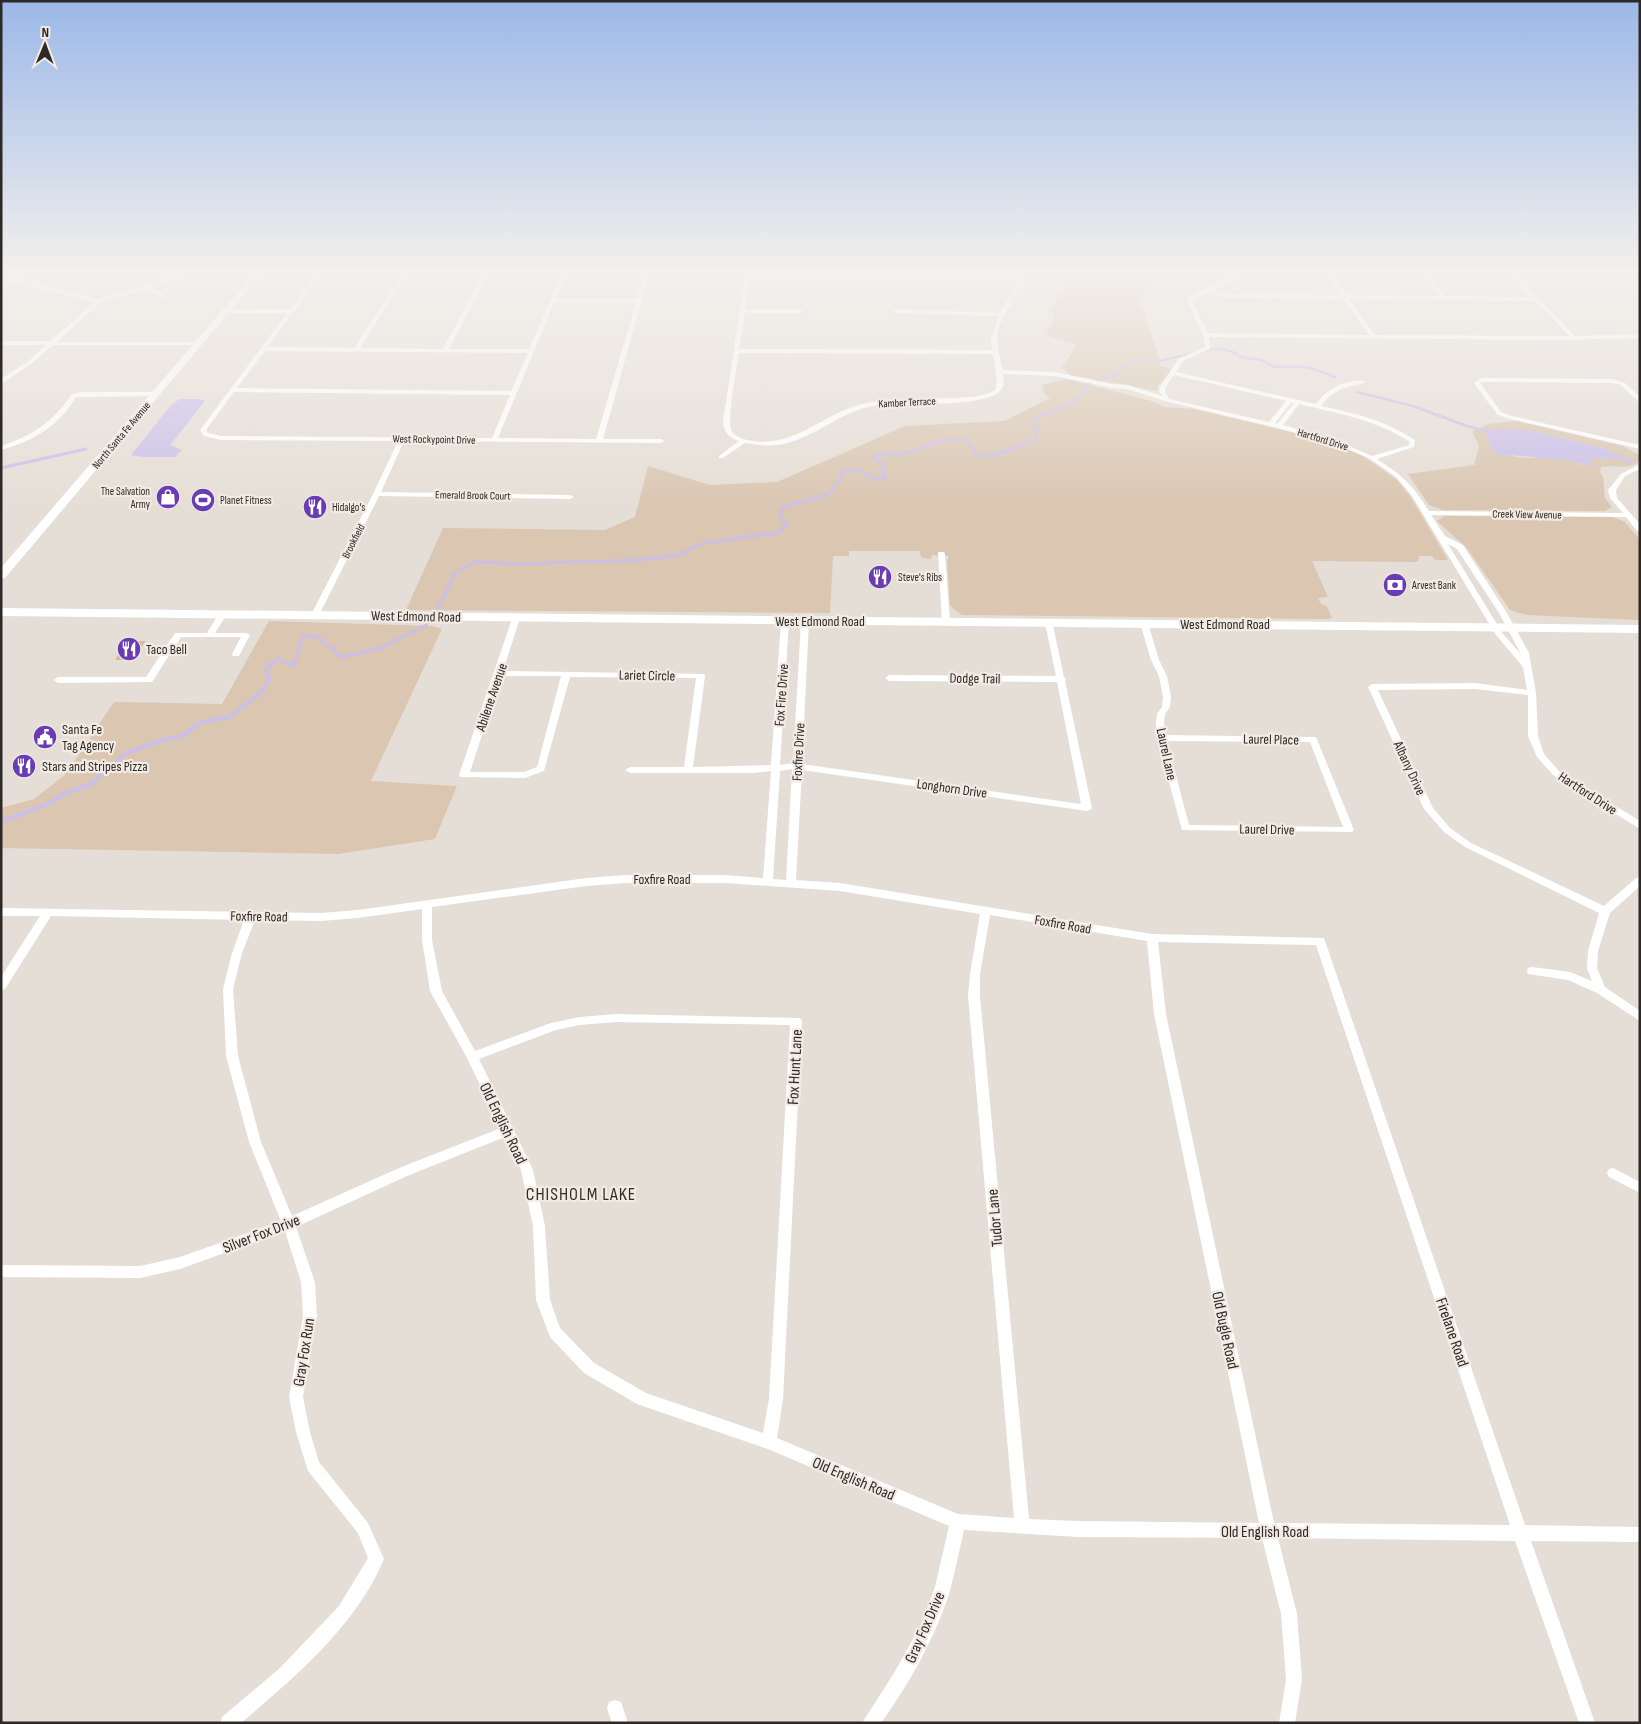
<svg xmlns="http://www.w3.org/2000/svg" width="1641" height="1724" viewBox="0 0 1641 1724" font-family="'Sofia Sans Condensed',sans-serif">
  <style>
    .green { fill: #dac6b1; fill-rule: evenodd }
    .water { fill: #cabfe9 }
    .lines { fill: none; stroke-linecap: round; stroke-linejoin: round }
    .stream-far2 { stroke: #cabfe9; stroke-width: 2.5 }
    .stream-far1 { stroke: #cabfe9; stroke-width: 3 }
    .stream { stroke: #cabfe9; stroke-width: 4 }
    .building { fill: #daba97 }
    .street { fill: #fff; fill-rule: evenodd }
    .secondary { fill: #fff; fill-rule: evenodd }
    .labels { text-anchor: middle; stroke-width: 4.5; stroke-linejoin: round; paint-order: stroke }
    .far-street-label { font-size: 11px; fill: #2c2926; stroke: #f3ebe3 }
    .far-poi-label { font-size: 11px; fill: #2c2926; stroke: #f3ebe3; text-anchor: start }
    .street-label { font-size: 14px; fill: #2c2926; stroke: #f3ebe3 }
    .poi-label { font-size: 14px; fill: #2c2926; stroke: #f3ebe3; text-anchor: start }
    .near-street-label { font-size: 16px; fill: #2c2926; stroke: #f3ebe3 }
    .near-neighbourhood-label { font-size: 18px; letter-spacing: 1px; fill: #322c26; stroke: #f3ebe3 }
  </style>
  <rect width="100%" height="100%" fill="#e5ded6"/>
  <path class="green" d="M1075,271H1163L1154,283L1139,297L1161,364L1157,365L1172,369L1158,386L1157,391L1070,375L1062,367L1076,347L1075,344L1046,335L1055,316L1049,310Z
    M1067,379L1151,401L1165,407L1195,409L1320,439L1362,455L1397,480L1410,496L1448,560H1435L1432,556H1419L1418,561L1415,562L1312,561L1328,597L1318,598L1321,604L1327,606L1332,618L1327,619L962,615L950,606L947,561L949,556L932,555L931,559L922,558L919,551H849V556H833L830,613L406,610L443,528L605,530L635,517L648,466L710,485L777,482L905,426L1005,421L1050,398L1045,394L1042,385Z
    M1518,421L1623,446L1639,455L1640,461C1628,471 1615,464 1601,467L1600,473L1603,477L1605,498L1612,507L1605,511L1443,510L1429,505L1408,474L1474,465L1479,446L1472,431L1488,424ZM1499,429L1527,430L1600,447L1609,450L1618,458L1586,459L1584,465C1565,455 1539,459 1518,457C1509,456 1500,452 1492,449L1486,433Z
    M1445,516L1613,517L1625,522L1640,540V620L1526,615L1510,610L1467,548L1437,521Z
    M269,621L432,626L442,629L371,781L457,786L435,839L338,854L1,848V808L34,799L65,775L114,702L222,704Z"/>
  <path class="water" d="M180,399H199L205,401L170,445L182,450L175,457H141L131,455L172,404Z
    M1499,429L1527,430L1600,447L1609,450L1619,458L1587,459L1593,464L1592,466L1567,460L1497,454L1492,449L1486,433Z"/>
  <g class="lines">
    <path class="stream-far2" d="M1357,392L1413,406L1467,426L1490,432
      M926,446C941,440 952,437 968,441L971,446
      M1018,446L1036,439L1037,430L1031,421C1053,407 1077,410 1089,383L1118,374L1124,366L1132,362L1159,361L1213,349H1223L1233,352L1241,357L1262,360L1274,367H1308L1335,377"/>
    <path class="stream-far1" d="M970,445L977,455L994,456L1022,445
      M1617,456L1631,462
      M1,468L86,449
      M269,666L278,659L293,666
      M294,666L303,637L316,636L342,657L381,648L426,625L444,597L454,574L474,562L519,564L637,560L675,556L704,543L777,533L786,526L780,515L781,509C804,496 825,505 841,479L840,473L844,470L860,471L878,480L884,479L883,466L874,457L876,454H904L929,445"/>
    <path class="stream" d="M291,664L294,666V664
      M1,822L47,804L68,792L89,785L127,753L163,740L181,736L202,722L229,717L262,692L269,679L266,668L271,664"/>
  </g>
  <path class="building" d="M126,641H146L131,660H115Z"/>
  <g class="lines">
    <path class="street" d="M180,271H185L182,276L151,287L165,295V297H161L146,289L101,302L57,342H197L200,344L199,345H53L31,364L1,384V379L27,362L46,345H1V341H50L95,302L1,279V275L99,299L170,278L178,274Z
      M319,271H324L267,347L354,348L405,271H409L360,348L443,349L485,271H490L449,349H529L563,271H568L556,299H637L645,271H650L603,439H661L664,441L661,443L404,441L381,492L570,495L574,497L570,499L379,496L319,615L315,617H312L311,615L373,494L398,441L221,440L204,436L200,430L287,313H225L223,312V310L290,309ZM554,303H636L596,439L498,438ZM265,351L528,353L511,391L237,388ZM234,392L510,395L492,438L221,436L208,433L206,430Z
      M746,271H750V273L1001,274L1020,277L1024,271H1028L1006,313L1007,315C991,328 999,353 1003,370L1055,372L1112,384L1128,385L1162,396L1159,391L1160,387L1178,359L1205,347L1203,335L1187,302L1190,297C1203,288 1249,267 1263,273L1243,276L1212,291L1228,294L1341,295L1323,271H1328L1347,295L1439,296L1418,271H1424L1445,296L1531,297L1506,271H1512L1575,336L1640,334V338L1558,340L1209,337L1210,349L1183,361L1176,372L1316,404C1327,389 1344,379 1364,381V383C1346,387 1333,390 1321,406C1354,413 1387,421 1415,440L1414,447L1377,459C1402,475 1413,485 1429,511L1623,513L1610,498L1608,490L1621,474L1640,464V469L1625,476L1616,490L1617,498L1640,524V531H1637L1626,517L1431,515L1445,536L1463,545L1507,613L1529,653L1536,693L1538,736L1544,754L1559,771L1640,821V829L1553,775L1537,757L1528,736V695L1475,689L1378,690L1433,808L1450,828L1471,843L1604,906L1636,878L1640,877V886L1610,913L1598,951L1597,968L1605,987L1640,1011V1021L1597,993L1568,980L1528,974L1527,971L1528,968L1532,967L1570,972L1592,981L1587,968L1588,951L1599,913L1465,847L1444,832L1424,809L1368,687L1372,684L1475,683L1527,690L1523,667L1496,635L1412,496L1396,477L1370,459L1334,443L1277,428L1165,401L1127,389L1112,388L1055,376L1003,374C1004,380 1005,387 999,392C983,407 906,403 882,405C847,407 823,432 791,442C776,447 760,446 745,443L723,458H719V456L739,441C729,438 723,431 723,421ZM750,277L1001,278L1018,280L1000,313L896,309L893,311L896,313L999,316L991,339L992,350L739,349L745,313H800L803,311L800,309H745ZM1207,293L1228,298L1343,299L1369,335L1208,333L1193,302L1195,298ZM1349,299L1535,301L1569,336L1375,335ZM739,353L993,354L997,381L995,390L986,394L973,397C938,400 901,396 867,403C825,411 798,447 753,441C746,440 737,438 732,432C726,423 737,366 739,353ZM1174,375L1286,401L1269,422L1169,399L1165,391L1168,383ZM1291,403H1294L1277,424L1275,423ZM1299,404C1336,413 1377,420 1410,442L1409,445L1372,456L1338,441L1283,425ZM1448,544L1457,549L1499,613L1521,654L1503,634Z
      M1481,378L1613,379L1625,383L1640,397V403L1621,385L1613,383L1482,382L1480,383L1501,412L1508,415L1640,445V449L1506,418L1497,414L1474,383Z
      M82,392H156L159,394L156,396L76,397C59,426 33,441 1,450V446C32,436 54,421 72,394Z
      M938,552H944L945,554L950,622L946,624L942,622Z
      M220,612H226L227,614L215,633H246L250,635L239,656H233L232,654L241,637H181L152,682L58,683L54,680L58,677H146L175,633H207Z
      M513,616H519L520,618L503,671L704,674L705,676L693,767L771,765L781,621L785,619L789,621L780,765L793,763L801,621L802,619H808L809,621L802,764L1081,804L1057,682L889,681L885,678L889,675L1056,676L1045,623L1046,621H1052L1064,677L1066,679L1065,681L1092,808L1090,810L1087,811L802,770L796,880L840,883L1152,934L1324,938L1525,1525L1640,1527V1541L1637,1542L1531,1541L1595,1723H1579L1515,1541L1278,1538L1297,1614L1302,1679L1295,1723H1279L1286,1679L1281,1614L1262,1538L1078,1537L964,1530C959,1551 955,1573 949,1594C934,1640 909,1684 881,1723H862L894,1673L922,1623L935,1587L949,1526L768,1449L637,1404L584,1373L550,1337L536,1300L533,1226L521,1170L505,1137L407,1176L296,1227L315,1282L317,1316L303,1397L310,1432L319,1462L368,1523L384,1559C356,1626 295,1677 241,1723H220L222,1717L280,1668L339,1606L368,1558L358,1533L308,1471L296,1432L289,1397L303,1316L301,1282L285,1231L180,1269L140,1278L1,1277V1265L140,1266L180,1257L281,1221L249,1142L226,1056L223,989L232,953L244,920L51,916L5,989L1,990V977L40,916H1V908L321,913L358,910L586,878L627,875H724L763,878L771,771L754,773H630L625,770L630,767H684L696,678L570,677L544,771L525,778L461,777L459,775ZM501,676H561L537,767L524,772H470ZM792,769L786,880L773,879L780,771ZM627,883H724L840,891L980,914L970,974L968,996L1014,1518L958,1514L777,1438L783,1399L802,1021L800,1018L615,1014L580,1017L551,1023L475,1051L442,991L432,940V907L586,886ZM422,909V940L430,991L467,1058L501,1128L399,1168L292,1216L261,1142L238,1056L233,989L242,953L255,920L321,921L358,918ZM990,915L1147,941L1154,1014L1259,1523L1078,1521L1029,1519L980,996V974ZM1158,942L1316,945L1510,1525L1274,1523L1166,1014ZM615,1022L790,1025L769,1399L763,1433L646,1393L594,1363L560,1328L550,1300L545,1226L533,1170L479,1059L556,1030L580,1025Z
      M1141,621H1147L1148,623L1159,660L1167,676L1171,697L1170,707L1165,714L1164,723L1166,735L1316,737L1354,830L1352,832L1182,830L1157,738L1156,723L1157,714L1162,707L1163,697L1159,676L1151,660L1140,623ZM1167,741L1310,742L1343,827L1189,825Z
      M1613,1168L1640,1182V1193L1609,1177L1607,1173L1609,1169Z
      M615,1700L621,1702L628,1723H612L607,1708L609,1702Z"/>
    <path class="secondary" d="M256,271H264L5,578L1,579V568Z
      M1,608L1640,625V633L1,616Z"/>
  </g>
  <linearGradient id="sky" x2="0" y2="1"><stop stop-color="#9cb8e8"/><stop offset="0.53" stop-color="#f3f0ed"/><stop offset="1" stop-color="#f3f0ed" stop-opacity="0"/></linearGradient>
  <rect width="1641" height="512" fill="url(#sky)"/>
  <defs>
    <g id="shop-disc" transform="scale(1.25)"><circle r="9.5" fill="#693cb4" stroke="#f3ebe3"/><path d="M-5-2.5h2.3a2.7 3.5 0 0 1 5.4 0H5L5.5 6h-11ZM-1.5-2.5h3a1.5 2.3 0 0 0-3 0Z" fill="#fff"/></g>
    <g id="stadium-disc" transform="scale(1.25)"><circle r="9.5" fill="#693cb4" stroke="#f3ebe3"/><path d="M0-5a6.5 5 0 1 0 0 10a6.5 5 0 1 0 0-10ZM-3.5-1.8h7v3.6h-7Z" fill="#fff"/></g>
    <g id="restaurant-disc" transform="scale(1.25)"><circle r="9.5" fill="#693cb4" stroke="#f3ebe3"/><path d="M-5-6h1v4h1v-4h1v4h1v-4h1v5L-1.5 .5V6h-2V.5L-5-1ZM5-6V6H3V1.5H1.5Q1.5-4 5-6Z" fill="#fff"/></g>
    <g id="bank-disc" transform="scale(1.25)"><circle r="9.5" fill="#693cb4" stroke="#f3ebe3"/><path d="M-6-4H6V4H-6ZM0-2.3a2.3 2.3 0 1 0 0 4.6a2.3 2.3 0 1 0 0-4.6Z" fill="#fff"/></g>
    <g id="civic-disc" transform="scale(1.25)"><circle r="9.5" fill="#693cb4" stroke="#f3ebe3"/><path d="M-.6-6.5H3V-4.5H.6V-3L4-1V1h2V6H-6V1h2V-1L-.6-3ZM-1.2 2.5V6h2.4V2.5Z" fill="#fff"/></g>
  </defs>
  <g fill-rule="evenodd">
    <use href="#shop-disc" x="168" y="497"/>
    <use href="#stadium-disc" x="203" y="500"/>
    <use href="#restaurant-disc" x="315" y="507"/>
    <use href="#restaurant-disc" x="880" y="577"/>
    <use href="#bank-disc" x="1395" y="585"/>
    <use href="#restaurant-disc" x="129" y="649"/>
    <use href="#civic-disc" x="45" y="737"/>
    <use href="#restaurant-disc" x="24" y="766"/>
  </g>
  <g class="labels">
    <g class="far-street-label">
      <text transform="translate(907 402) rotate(-3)" y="4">Kamber Terrace</text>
      <text transform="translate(121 435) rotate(-50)" y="4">North Santa Fe Avenue</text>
      <text transform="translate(434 439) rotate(1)" y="4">West Rockypoint Drive</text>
      <text transform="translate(1323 439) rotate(17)" y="4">Hartford Drive</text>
      <text transform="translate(473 495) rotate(1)" y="4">Emerald Brook Court</text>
      <text transform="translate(1527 514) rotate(1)" y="4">Creek View Avenue</text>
      <text transform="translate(353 541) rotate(-63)" y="4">Brookfield</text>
    </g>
    <g class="far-poi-label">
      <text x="150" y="495" text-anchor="end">The Salvation<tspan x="150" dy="13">Army</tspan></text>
      <text x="220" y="504">Planet Fitness</text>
      <text x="332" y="511">Hidalgo's</text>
      <text x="898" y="581">Steve's Ribs</text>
      <text x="1412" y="589">Arvest Bank</text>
    </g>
    <g class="street-label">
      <text transform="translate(416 616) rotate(1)" y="5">West Edmond Road</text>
      <text x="820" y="626">West Edmond Road</text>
      <text x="1225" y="629">West Edmond Road</text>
      <text transform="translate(647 675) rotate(1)" y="5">Lariet Circle</text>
      <text transform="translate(975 678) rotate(1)" y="5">Dodge Trail</text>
      <text transform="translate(781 695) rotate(-86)" y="5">Fox Fire Drive</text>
      <text transform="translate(491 697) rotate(-71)" y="5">Abilene Avenue</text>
      <text transform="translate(1271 739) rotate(1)" y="5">Laurel Place</text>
      <text transform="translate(798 752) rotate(-87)" y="5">Foxfire Drive</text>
      <text transform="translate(1167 754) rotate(78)" y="5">Laurel Lane</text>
      <text transform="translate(1410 768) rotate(65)" y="5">Albany Drive</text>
      <text transform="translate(952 788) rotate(8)" y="5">Longhorn Drive</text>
      <text transform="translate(1588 793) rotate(33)" y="5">Hartford Drive</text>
      <text transform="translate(1267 829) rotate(1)" y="5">Laurel Drive</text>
      <text x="662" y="884">Foxfire Road</text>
      <text transform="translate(259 916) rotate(1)" y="5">Foxfire Road</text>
      <text transform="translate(1063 924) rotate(10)" y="5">Foxfire Road</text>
    </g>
    <g class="poi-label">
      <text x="146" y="654">Taco Bell</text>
      <text x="62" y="734">Santa Fe<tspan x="62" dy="16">Tag Agency</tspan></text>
      <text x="42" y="771">Stars and Stripes Pizza</text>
    </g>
    <g class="near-street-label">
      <text transform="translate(794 1067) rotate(-87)" y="6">Fox Hunt Lane</text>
      <text transform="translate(504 1123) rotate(64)" y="6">Old English Road</text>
      <text transform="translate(994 1218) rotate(-95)" y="6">Tudor Lane</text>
      <text transform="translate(261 1233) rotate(-21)" y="6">Silver Fox Drive</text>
      <text transform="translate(1226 1330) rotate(78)" y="6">Old Bugle Road</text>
      <text transform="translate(1453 1332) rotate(71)" y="6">Firelane Road</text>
      <text transform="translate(303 1352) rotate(-81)" y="6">Gray Fox Run</text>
      <text transform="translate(854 1478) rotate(23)" y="6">Old English Road</text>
      <text x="1265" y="1537">Old English Road</text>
      <text transform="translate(924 1627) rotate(-66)" y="6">Gray Fox Drive</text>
    </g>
    <g class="near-neighbourhood-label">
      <text x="581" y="1200">CHISHOLM LAKE</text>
    </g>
  </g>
  <rect width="1641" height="1724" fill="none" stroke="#2c2926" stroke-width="5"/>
  <g transform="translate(45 45) rotate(1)" stroke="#f3ebe3" stroke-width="4" paint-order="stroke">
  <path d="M0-4L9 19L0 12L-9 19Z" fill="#2c2926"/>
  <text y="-8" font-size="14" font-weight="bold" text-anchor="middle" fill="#2c2926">N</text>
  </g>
</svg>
